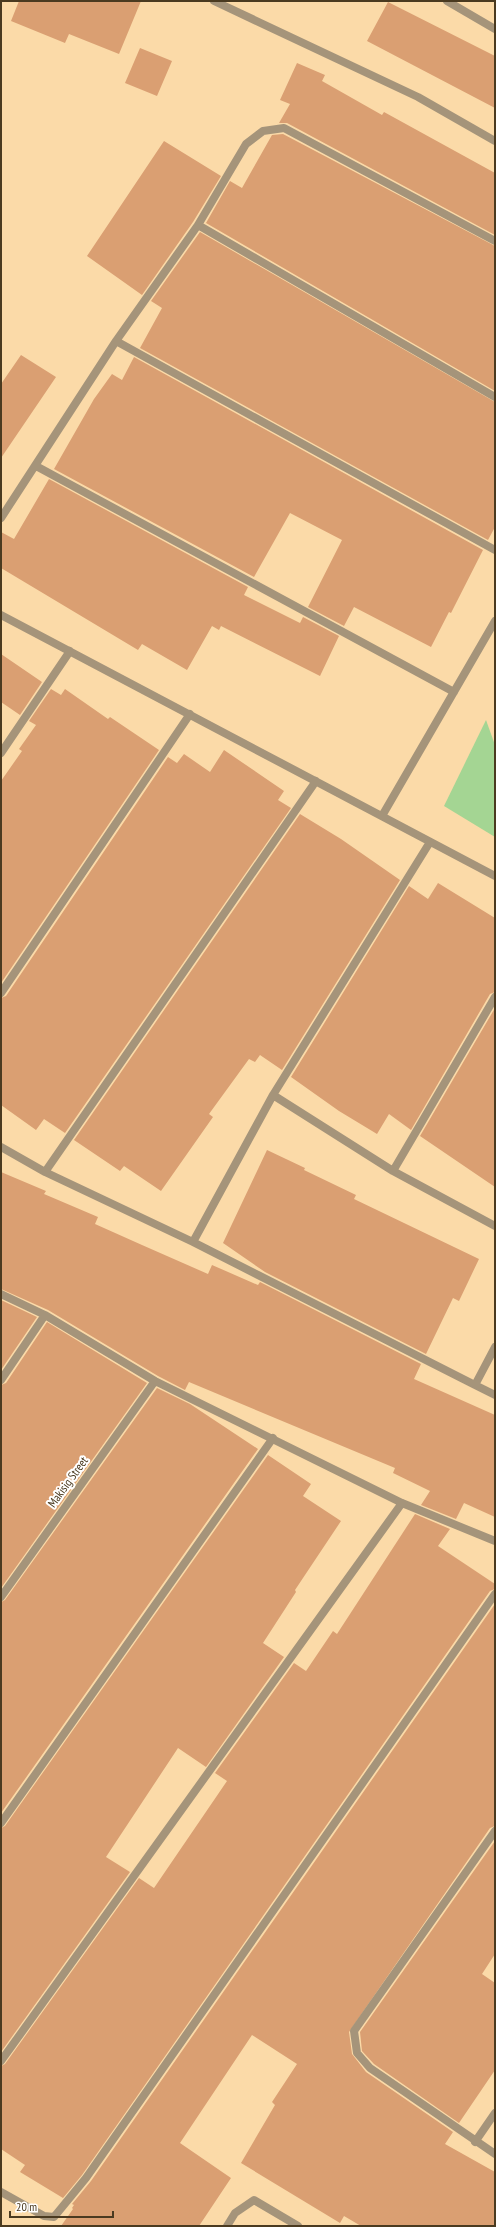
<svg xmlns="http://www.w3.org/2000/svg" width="496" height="2227" viewBox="0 0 496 2227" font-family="'PT Sans Narrow',sans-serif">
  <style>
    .green { fill: #a4d593 }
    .building { fill: #da9f72 }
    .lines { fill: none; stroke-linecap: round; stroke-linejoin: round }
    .minor { stroke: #a5947a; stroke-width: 8 }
    .labels { text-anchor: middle; stroke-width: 4; stroke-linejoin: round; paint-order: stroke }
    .street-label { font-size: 12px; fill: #4a3a20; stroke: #fff }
  </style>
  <rect width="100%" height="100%" fill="#fbdaa8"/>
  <path class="green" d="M486,720L495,745V837L444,806Z"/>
  <path class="building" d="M19,1H141L119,54L69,34L65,43L11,21Z
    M388,2L495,56V108L367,41Z
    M140,48L172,61L157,96L125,83Z
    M297,63L325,75L322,81L382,115L384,112L495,173V235L287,123H279L290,104L280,100Z
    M283,134L495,246V391L206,223L230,181L242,188L272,135Z
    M164,141L221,176L193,222L142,295L87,256Z
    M200,232L495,402V527L488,540L140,348L162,308L151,301Z
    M21,355L56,377L1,458V384Z
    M134,357L483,550L451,613L449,612L431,647L354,607L344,626L308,607L342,540L290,513L254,577L54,469L94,399L112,374L122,380Z
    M49,479L248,587L244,595L300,623L303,617L339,636L320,676L221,626L219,630L212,626L187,670L142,644L138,650L1,568V532L14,539Z
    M1,654L42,682L20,715L1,702Z
    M51,689L61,695L65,689L108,719L110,717L159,750L1,983V781L22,751L19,749L36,725L29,721Z
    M224,750L284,791L278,800L291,808L65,1133L44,1119L36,1130L1,1105V998L6,996L168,757L177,763L184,754L210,772Z
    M300,814L341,839L400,880L282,1070L260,1055L255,1062L249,1059L209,1114L213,1117L161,1191L124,1166L120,1171L74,1140Z
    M438,883L495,918V992L490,994L411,1130L389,1114L377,1134L339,1111L291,1077L409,886L428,899Z
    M495,1008V1187L420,1136Z
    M267,1150L305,1168L304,1170L356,1195L354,1199L479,1259L459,1301L453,1298L426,1354L265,1272L223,1243Z
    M1,1172L46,1191L44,1194L98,1217L95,1224L142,1245L208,1274L212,1265L258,1285L260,1282L421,1364L414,1379L495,1415V1517L464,1503L456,1519L421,1505L430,1491L393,1473L395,1468L189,1382L185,1390L158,1376L48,1310L1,1289Z
    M1,1300L37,1317L1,1370Z
    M47,1322L147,1383L1,1588V1385L6,1383Z
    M157,1388L190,1404L258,1449L1,1813V1602L5,1600Z
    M268,1455L311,1484L303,1496L341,1521L295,1590L296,1592L263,1643L284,1657L206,1767L178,1748L106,1857L130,1872L1,2052V1828L5,1826Z
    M415,1514L450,1529L438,1546L495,1584V1589L490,1591L82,2175L63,2198L20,2172L25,2165L1,2149V2066L5,2064L139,1878L154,1888L227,1781L215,1773L294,1663L306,1671L333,1631L337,1634Z
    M495,1604V1826L490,1828L349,2032L352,2054L366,2072L453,2132L445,2144L495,2172V2226H361L344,2216L340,2223L241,2163L275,2105L272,2102L297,2064L252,2035L180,2143L231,2178L199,2226H61L73,2209L72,2208L74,2205L72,2204L91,2181Z
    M495,1841V1954L482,1974L495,1983V2070L459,2123L374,2064L362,2051L360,2032Z"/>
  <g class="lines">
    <path class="minor" d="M214,1L418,97L495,141
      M447,1L495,29
      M198,225L495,397
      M116,341L495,550
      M36,466L454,692
      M1,518L116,341L198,225L246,144L263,131L284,128L495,241
      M1,615L495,876
      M1,753L70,651
      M382,816L495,621
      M1,993L190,714
      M273,1095L393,1171L495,1226
      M1,1147L45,1172L193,1242L475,1385L495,1347
      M393,1171L495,997
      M45,1172L316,781
      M193,1242L273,1095L430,842
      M1,1294L45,1315L155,1381L402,1503L495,1541
      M1,1380L45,1315
      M475,1385L495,1395
      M1,1597L155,1381
      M1,1823L273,1438
      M495,1831L354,2031L357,2053L370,2068L495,2154
      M1,2061L402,1503
      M475,2142L495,2113
      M1,2192L44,2216L54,2217L86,2178L495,1594
      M227,2226L235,2213L254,2200L298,2226"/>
  </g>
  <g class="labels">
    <g class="street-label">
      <text transform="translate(68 1482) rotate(-54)" y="4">Makisig Street</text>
    </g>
  </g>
  <rect width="496" height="2227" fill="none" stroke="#4a3a20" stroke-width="4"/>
  <path d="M10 2211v6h103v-6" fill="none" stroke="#4a3a20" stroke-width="2"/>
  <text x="16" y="2211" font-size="12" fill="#4a3a20" stroke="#ffffff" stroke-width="3" paint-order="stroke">20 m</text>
</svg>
